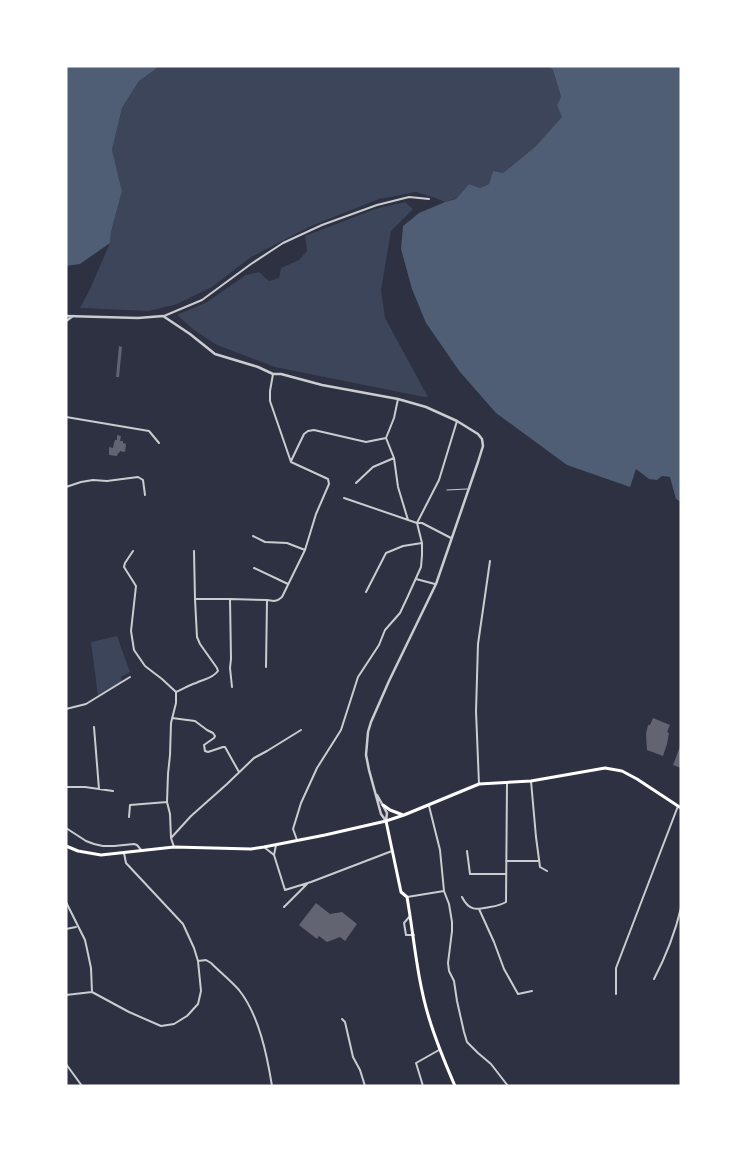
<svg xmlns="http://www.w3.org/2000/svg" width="747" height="1152" viewBox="0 0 747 1152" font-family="Georgia,serif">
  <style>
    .green { fill: #3c4559 }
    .water { fill: #4f5d75 }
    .building { fill: #626471 }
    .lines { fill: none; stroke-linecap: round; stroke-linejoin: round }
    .service { stroke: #caccd0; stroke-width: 1 }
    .minor { stroke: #caccd0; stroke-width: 2 }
    .tertiary { stroke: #caccd0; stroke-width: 2.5 }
    .secondary { stroke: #fff; stroke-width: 3 }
    .primary { stroke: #fff; stroke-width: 3 }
  </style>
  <rect width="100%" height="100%" fill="#2d3142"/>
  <path class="green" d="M157,66H547L553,70L561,97L557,105L563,117L536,146L503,173L493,171L489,184L480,188L469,184L457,198L445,202L435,198L416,192L379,199L311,226L251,257L212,287L177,304L149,311L80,308L90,289L110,243L111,232L122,191L112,150L122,108L139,81L156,69Z
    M405,202L413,209L391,231L381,290L385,318L428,397H424L275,367L217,345L194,330L177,315L207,302L246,275L259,272L269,281L279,278L281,268L299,260L307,251L305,236L375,209Z
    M117,636L130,672L121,677L122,682L98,696L91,642Z"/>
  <path class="water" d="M66,66H157L156,69L139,81L122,108L112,150L122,191L111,232L110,243L80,264L66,266Z
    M547,66H681V502L676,499L670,477L662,476L657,480L649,479L636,469L630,487L567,465L496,413L460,372L426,323L412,289L401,249L403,226L419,213L445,202L456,199L469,184L480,188L489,184L493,171L503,173L536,146L562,117L557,105L561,97L553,70Z"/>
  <path class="building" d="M119,346L122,347L119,377H116Z
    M117,435L121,436L120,441H123V443L126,444L125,452L120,451L119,453H118L117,456L109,455V447L113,448L114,443L115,440H117Z
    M653,718L670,725L667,732L669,733L667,744L663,756L647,750L646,734L648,725H650Z
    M681,744V768L673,765Z
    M316,903L330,914L342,912L357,924L345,941L340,937L327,942L319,936L317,939L299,925Z"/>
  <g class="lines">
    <path class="service" d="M447,490L467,489"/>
    <path class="minor" d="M164,316L202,300L251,264L283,243L322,225L377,205L409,197L429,199
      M398,399L394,418L386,438L394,458L398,487L408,520
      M66,417L149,431L159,443
      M291,461L304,434L308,431L314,430L366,442L386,438
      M356,483L373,467L394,458
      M66,487L81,482L93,480L107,481L138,477L143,480L145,495
      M344,498L417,523H422L451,538
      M417,523L439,480L457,421
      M253,536L265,542L287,543L305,550
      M133,551L125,563L124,567L136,586L131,631L134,650L145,666L162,679L176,692V703L171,723L170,755L168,774L167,802L170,814L171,838L174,847
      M254,568L288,584
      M416,579L435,584
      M366,592L386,553L403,546L422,543
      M195,599H230L267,600L274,601L278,600L282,597L305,550L316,514L329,484L328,479L291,462L270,401V391L273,374
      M230,599L231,659L230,668L232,687
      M266,667L267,600
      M176,692C183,689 189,685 196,683C204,679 212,679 218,671L217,668L200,644L197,637L195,599L194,551
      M66,709L86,704L130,677
      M172,718L195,721L207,730L213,733L215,736L214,738L204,745L205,751L208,752L223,747H225L239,772
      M94,727L99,789
      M531,781L536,837L540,867L547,871
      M479,784L476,711L478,644L490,561
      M66,787H85L113,791
      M429,806L440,850L444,891L449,904L452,922V931L448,963L449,971L454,981L457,1001L464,1032L467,1042L478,1053L491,1064L508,1086
      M129,817L130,805L167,802
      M66,828L86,841L94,844L103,846H114L134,844L137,845L142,851
      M171,838L191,816L227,784L254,758L267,751L301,730
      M297,840L293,829L301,803L317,768L341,730L358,677L379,645L385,630L400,613L408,596L421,567L422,555V543L417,523
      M276,845L274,855L285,890L311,882L392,851
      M264,847L274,855
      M467,851L470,874H505
      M124,853L126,863L183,924L194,948L198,961
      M506,861H538
      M407,897L444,891
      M462,897C469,911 476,910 490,907C496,906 501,905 506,902L507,782
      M66,902L85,940L87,949L91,968L92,992L66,995
      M284,907L307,884
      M479,909L494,942L504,969L518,994L532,991
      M410,916L404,923L406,935H414
      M66,929L76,927
      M654,979C666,956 675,933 681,908
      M92,992L129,1012L161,1026L174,1024L187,1016L198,1004L201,991L198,961L206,960L211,963C220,972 231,981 239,990C259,1015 267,1055 272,1086
      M616,994V968L678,806
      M342,1019L345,1022L353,1057L360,1070L365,1086
      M66,1064L82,1086
      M423,1086L416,1063L439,1050"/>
    <path class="tertiary" d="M66,316L138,318L163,316L190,334L215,354L258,367L273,374H281L322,385L398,399L426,407L457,421L478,434L482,439L483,446L478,462L436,584L389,681L371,722L368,732L366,755L369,770L381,814L386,821
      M66,321L73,316
      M377,795L387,813L386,821"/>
    <path class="secondary" d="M386,821L401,892L407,897C414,937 417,979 429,1018C436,1041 445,1063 455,1086"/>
    <path class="primary" d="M383,805L390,810L403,815
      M66,846L78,851L101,855L174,847L251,849L264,847L325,835L386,821L404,815L479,784L531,781L605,768L622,771L637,779L681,808"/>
  </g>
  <rect width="747" height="1152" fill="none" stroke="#ffffff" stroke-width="135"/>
</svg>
